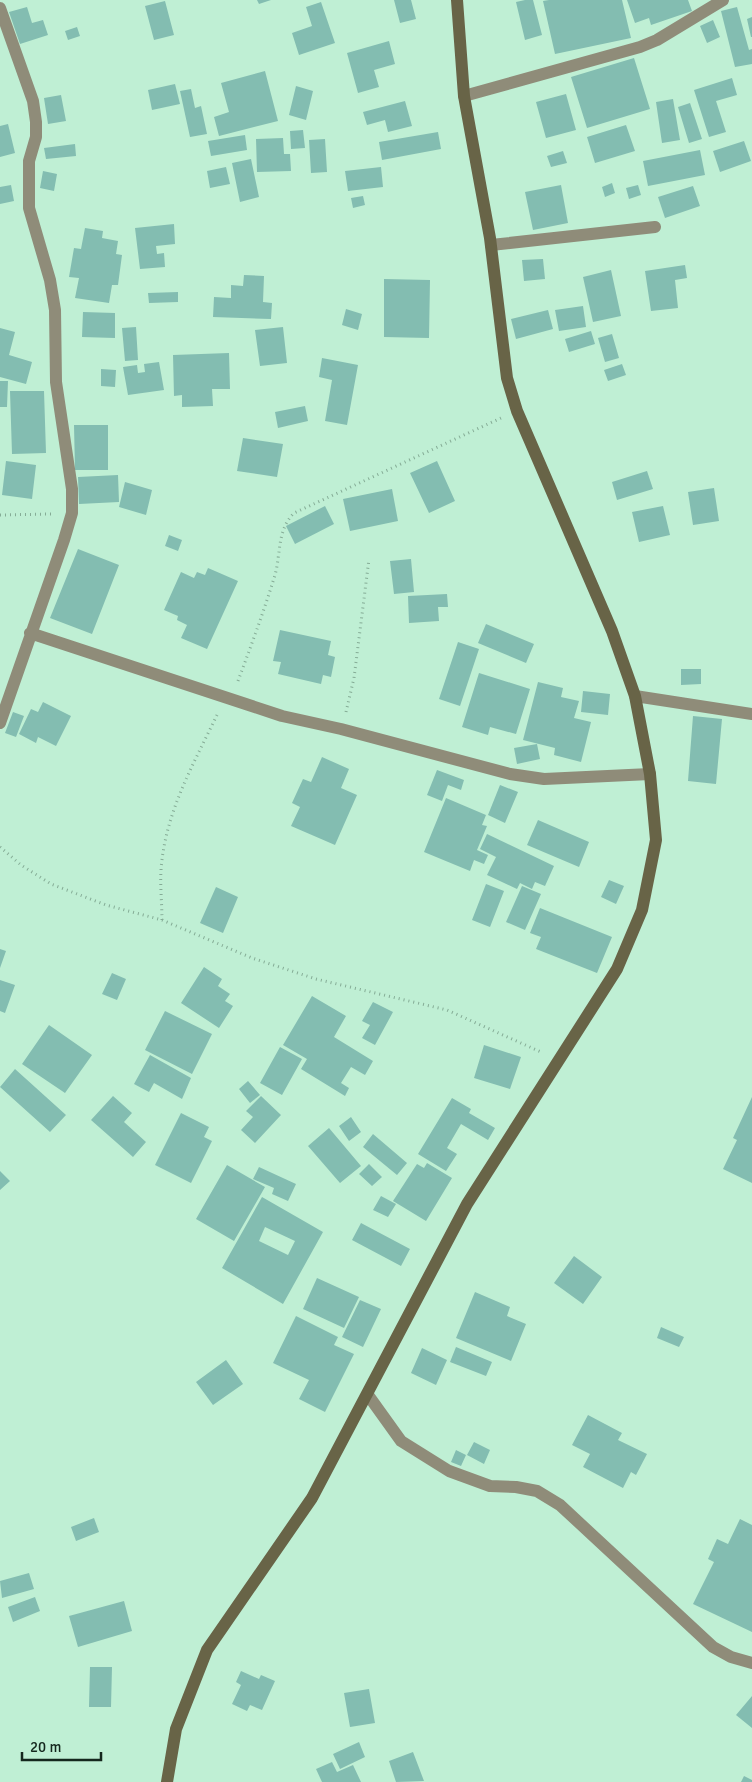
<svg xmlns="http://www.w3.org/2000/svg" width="752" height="1782" viewBox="0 0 752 1782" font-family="Signika,sans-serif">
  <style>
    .building { fill: #83bdb1; fill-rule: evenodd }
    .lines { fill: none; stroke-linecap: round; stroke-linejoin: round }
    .path { stroke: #85ac96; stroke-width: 3; stroke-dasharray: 1 4; stroke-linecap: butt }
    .street { stroke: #8f8c79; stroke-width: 12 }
    .secondary { stroke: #686447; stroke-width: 12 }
  </style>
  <rect width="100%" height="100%" fill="#bfefd4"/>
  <path class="building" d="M257,0H271L259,4Z
    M394,0H411L416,19L400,23Z
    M525,0H533L542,35L525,40L516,2Z
    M549,0H622L631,38L555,54L543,1Z
    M627,0H688L692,11L651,25L649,18L635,23Z
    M165,1L174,35L154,40L145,6Z
    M321,2L335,43L299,55L292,33L312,26L306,7Z
    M27,7L32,23L43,20L48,35L20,44L9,12Z
    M737,7L749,50L752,49V64L735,67L721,11Z
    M752,17V37H751L747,19Z
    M713,20L720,37L707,43L700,26Z
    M77,27L80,36L68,40L65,31Z
    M389,41L395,64L374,70L379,87L358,93L347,53Z
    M634,58L650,109L587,128L571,77Z
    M265,71L278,121L219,136L214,117L229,112L221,83Z
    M732,78L737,95L716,101L726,132L709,137L694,90Z
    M175,84L180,104L152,110L148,90Z
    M296,86L313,91L306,120L289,115Z
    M191,89L195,108L201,106L207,134L190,137L180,91Z
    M566,94L576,130L546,138L536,102Z
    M61,95L66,121L48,124L44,98Z
    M673,99L680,140L662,143L656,102Z
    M405,101L412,126L388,132L385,120L367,125L363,112Z
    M690,103L702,139L689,143L678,107Z
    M8,124L15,153L0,157V126Z
    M626,125L635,151L595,163L587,137Z
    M303,130L305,148L291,149L290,131Z
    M438,132L441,149L382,160L379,142Z
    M245,135L247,150L211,156L208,141Z
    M283,138L284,154H290L291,171L257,172L256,139Z
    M325,139L327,172L311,173L309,140Z
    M744,141L751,161L720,172L713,151Z
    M75,144L76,156L46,159L44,148Z
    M700,150L705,175L648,186L643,161Z
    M563,151L567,163L551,167L547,156Z
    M251,159L259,197L240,202L232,163Z
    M226,167L230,184L210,188L207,171Z
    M381,167L383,187L348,191L345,171Z
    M43,171L57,174L54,191L40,188Z
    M612,183L615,193L605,197L602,187Z
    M11,185L14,201L0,204V187Z
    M561,185L568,223L533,230L525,192Z
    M638,185L641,195L629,199L626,188Z
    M693,186L700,206L665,218L658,197Z
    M363,196L365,205L353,208L351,198Z
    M174,224L175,244L156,246L157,254L164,253L165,267L140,269L135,228Z
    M85,228L103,231L102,238L118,241L116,254L122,255L118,285H112L109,303L75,298L79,278L69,277L74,248L81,249Z
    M543,259L545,279L524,281L522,260Z
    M685,265L687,278L675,280L678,308L651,311L645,271Z
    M611,270L621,316L593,322L583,277Z
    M244,275L264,276L263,302L272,303L271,319L213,317L214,297L231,298V285L243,286Z
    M384,279L430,280L429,338L384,337Z
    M178,292V302L149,303L148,293Z
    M583,306L586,327L559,331L555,310Z
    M346,309L362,314L358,330L342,325Z
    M548,310L553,329L516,339L511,319Z
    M83,312L115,313V338L82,337Z
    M136,327L138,360L125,361L122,328Z
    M283,327L287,363L260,366L255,330Z
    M0,328L15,332L9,355L32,362L26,384L0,377Z
    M591,331L595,344L569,352L565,339Z
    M612,334L619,358L605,362L598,338Z
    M229,353L230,389H212L213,406L182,407V395L174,396L173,355Z
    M322,358L358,365L347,425L325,421L332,380L319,377Z
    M159,362L164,390L128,395L123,367L137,365L138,373L145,372L144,364Z
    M622,364L626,375L608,381L604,370Z
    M101,369L116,370L115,387L101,386Z
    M0,381H8L7,407H0Z
    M10,391H44L46,453L12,454Z
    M305,406L308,421L278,428L275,412Z
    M74,425H108V470H75Z
    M243,438L283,444L277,477L237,471Z
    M6,461L36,465L32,499L2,495Z
    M437,461L455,501L429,513L410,473Z
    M647,471L653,489L617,500L612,482Z
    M118,475L119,502L79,504L78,477Z
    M125,482L152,490L146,515L119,507Z
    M714,488L719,521L693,525L688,492Z
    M392,489L398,521L350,531L343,499Z
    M325,506L334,524L295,544L286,526Z
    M663,506L670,535L639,542L632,512Z
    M169,535L182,540L178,551L165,546Z
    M78,549L119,565L92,634L50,618Z
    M411,559L414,592L394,594L390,561Z
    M208,568L238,581L207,649L181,638L187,625L177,620L178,616L164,610L181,572L194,578L197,572L205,575Z
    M447,594L448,607H438L439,621L409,623L408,596Z
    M486,624L534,644L526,663L478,643Z
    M280,630L331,641L328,655L335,657L331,677L323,675L321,684L278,674L281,662L273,661Z
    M458,642L479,649L460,706L439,699Z
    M681,669H701V684L681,685Z
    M479,673L530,689L516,734L490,727L488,735L462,727Z
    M538,682L563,688L561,697L579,701L574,718L591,722L581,762L554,755L555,748L523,740Z
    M583,691L610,694L608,715L581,712Z
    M43,702L71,716L56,746L38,737L36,743L19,734L31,709L38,712Z
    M13,712L24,716L16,737L5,733Z
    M693,716L722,719L716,784L688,781Z
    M537,744L540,759L517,764L514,748Z
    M322,757L349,769L341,788L357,795L335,845L291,826L300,807L292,803L303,779L311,782Z
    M437,770L464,780L461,790L448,785L442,801L427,795Z
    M500,785L518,792L505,823L488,815Z
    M446,798L486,815L482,825L487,826L477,850L488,855L484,864L474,860L470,871L424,852Z
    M538,820L589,842L579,867L527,845Z
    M487,834L554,866L545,886L535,882L532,889L520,883L517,889L487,875L496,857L480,849Z
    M609,880L624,886L616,904L601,897Z
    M486,884L504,891L490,927L472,920Z
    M522,886L541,894L525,930L506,922Z
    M216,887L238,897L223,933L200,923Z
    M540,908L612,937L597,973L536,949L541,937L530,933Z
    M0,949L6,951L0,968Z
    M204,967L222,979L218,986L230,994L225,1001L233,1006L219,1028L181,1003Z
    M112,973L126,979L117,1000L102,994Z
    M0,980L15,985L5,1013L0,1011Z
    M312,996L346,1016L334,1037L373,1061L365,1075L351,1067L341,1083L349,1088L345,1096L301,1069L307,1059L283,1045Z
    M373,1002L393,1012L375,1045L362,1038L370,1025L362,1021Z
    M165,1011L212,1034L192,1074L145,1050Z
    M49,1025L92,1055L65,1093L22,1064Z
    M484,1045L521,1057L510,1089L474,1078Z
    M280,1047L302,1059L282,1095L260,1083Z
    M150,1055L191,1078L182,1099L154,1083L149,1092L134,1084Z
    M15,1069L66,1115L50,1132L0,1087Z
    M248,1081L260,1095L250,1103L239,1089Z
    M113,1096L132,1113L124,1122L146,1142L133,1157L91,1120Z
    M261,1096L281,1115L255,1143L241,1130L253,1117L246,1111Z
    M752,1097V1183L723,1169L737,1140L733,1138Z
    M452,1098L471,1109L469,1113L495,1128L488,1140L461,1124L447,1148L457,1154L446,1171L418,1154Z
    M181,1113L209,1127L204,1137L212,1141L191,1183L155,1165Z
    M351,1117L361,1132L349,1141L339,1126Z
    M329,1128L361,1166L340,1183L308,1146Z
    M373,1134L407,1163L397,1175L363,1147Z
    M427,1163L452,1178L426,1221L393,1201L417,1164L424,1168Z
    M369,1164L382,1177L372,1186L359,1174Z
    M227,1165L265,1187L234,1241L196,1219Z
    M259,1167L296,1184L288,1201L272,1194L274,1188L253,1179Z
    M0,1171L10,1181L0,1190Z
    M381,1196L396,1204L388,1217L373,1210Z
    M262,1197L323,1232L283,1304L222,1268ZM265,1227L295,1241L288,1255L259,1241Z
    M361,1223L410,1249L401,1266L352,1240Z
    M574,1256L602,1277L583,1304L554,1283Z
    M317,1278L359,1297L344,1328L303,1309Z
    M475,1292L510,1307L507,1316L526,1324L511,1361L456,1338Z
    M360,1300L381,1309L363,1347L342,1337Z
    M296,1316L338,1337L334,1345L354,1354L325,1412L299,1399L309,1380L273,1363Z
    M661,1327L684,1337L679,1347L657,1338Z
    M456,1347L492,1362L486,1376L450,1362Z
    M422,1348L447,1360L436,1385L411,1373Z
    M226,1360L243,1384L213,1405L196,1382Z
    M588,1415L622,1433L618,1440L647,1454L636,1475L631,1472L623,1488L583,1467L590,1454L572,1445Z
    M474,1442L490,1450L484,1464L467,1455Z
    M456,1450L466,1455L461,1466L451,1462Z
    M94,1518L99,1532L76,1541L71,1527Z
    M740,1519L752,1525V1632L693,1604L714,1562L708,1559L717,1539L728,1544Z
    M29,1573L34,1589L2,1598L0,1581Z
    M35,1597L40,1611L13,1622L8,1607Z
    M124,1601L132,1631L78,1647L69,1616Z
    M90,1667H112L111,1707H89Z
    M241,1671L259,1679L261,1675L275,1681L262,1710L250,1705L247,1711L232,1704L241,1685L236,1682Z
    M369,1689L375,1723L350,1727L344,1693Z
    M752,1696V1728L736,1715Z
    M359,1742L365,1757L340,1769L333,1754Z
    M413,1752L424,1781L396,1782L389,1761Z
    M332,1762L337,1772L353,1765L361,1782H322L316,1769Z
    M744,1776L752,1780V1782H741Z"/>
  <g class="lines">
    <path class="path" d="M0,515L51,514
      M238,681C251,646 264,611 275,575C281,553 277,530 294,513L501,418
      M346,712L354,678L369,559
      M0,847L21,865L51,884L106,905L162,920L252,958L316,979L447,1010L541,1052
      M162,920C162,904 160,886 161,870C165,813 193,765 217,715"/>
    <path class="street" d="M0,8L33,101L36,122V137L29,161V208L50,280L55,310L56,382L72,489V513L64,540L0,723
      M464,96L640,47L657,40L723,0
      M491,245L655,227
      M30,633L282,716L341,729L510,774L544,779L650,774
      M635,696L752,714
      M368,1395L401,1441L449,1471L490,1486L516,1487L537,1491L560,1505L713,1647L731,1657L752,1663"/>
    <path class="secondary" d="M167,1782L176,1729L207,1650L312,1498L467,1204L617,969L642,910L656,840L650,774L635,696L612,631L517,411L507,378L490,238L464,96L457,0"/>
  </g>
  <path d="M22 1752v8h79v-8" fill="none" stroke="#14271d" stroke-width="2.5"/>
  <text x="30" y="1752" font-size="15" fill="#14271d" stroke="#bfefd4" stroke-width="4" paint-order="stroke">20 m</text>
</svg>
